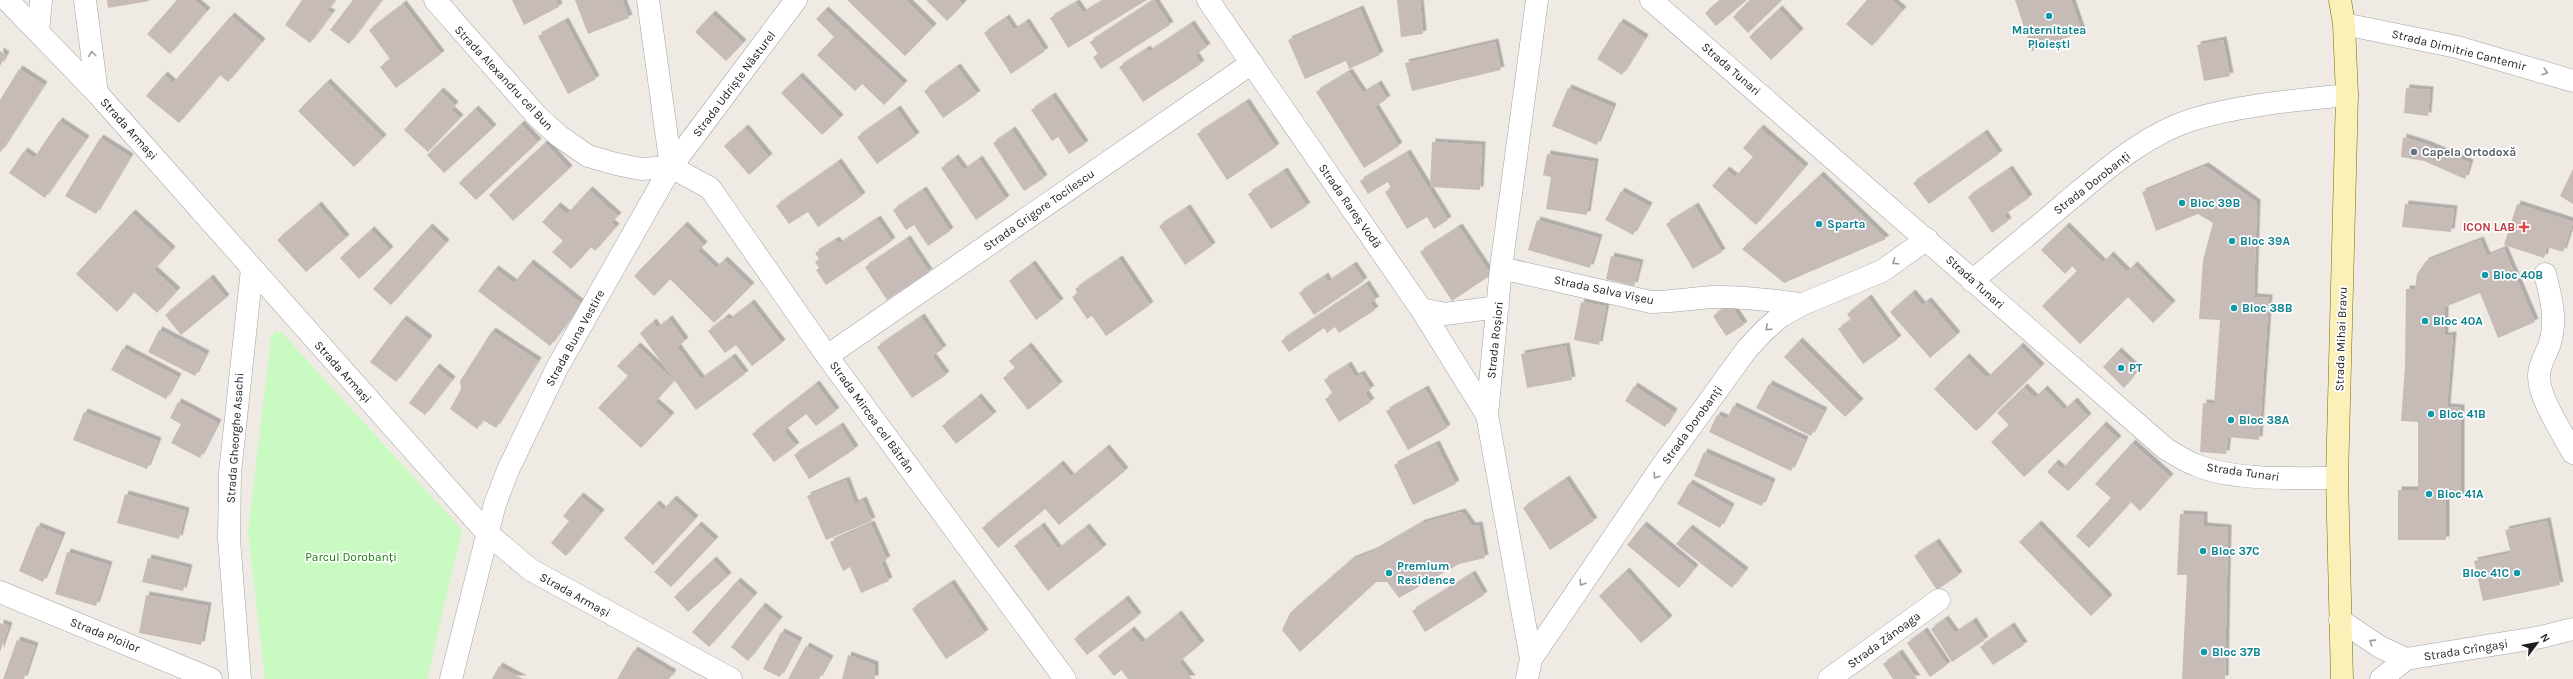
<svg xmlns="http://www.w3.org/2000/svg" width="2573" height="679" viewBox="0 0 2573 679" font-family="Karla,sans-serif">
  <style>
    .park { fill: #c8fac1 }
    .building { fill: #c7bbb8; filter: url(#shadow) }
    .lines { fill: none; stroke-linecap: round; stroke-linejoin: round }
    .minor-casing { stroke: #a2a2a2; stroke-width: 23 }
    .tertiary-casing { stroke: #a2a2a2; stroke-width: 23 }
    .secondary-casing { stroke: #786d03; stroke-width: 23 }
    .minor { stroke: #fff; stroke-width: 22 }
    .tertiary { stroke: #fff; stroke-width: 22 }
    .secondary { stroke: #fbf0b7; stroke-width: 22 }
    .oneway { stroke: #9a9a9a }
    .culture-dot { fill: #0f9aa8; stroke: #fff; stroke-width: 1.5 }
    .worship-dot { fill: #6b7280; stroke: #fff; stroke-width: 1.5 }
    .health-dot { fill: #e0444e; stroke: #fff; stroke-width: 1.5 }
    .labels { text-anchor: middle; stroke-width: 3.5; stroke-linejoin: round; paint-order: stroke }
    .culture-label { font-size: 12px; font-weight: bold; fill: #0d838f; stroke: #fff; text-anchor: start }
    .street-label { font-size: 12px; fill: #1e1e1e; stroke: #fff }
    .worship-label { font-size: 12px; font-weight: bold; fill: #5b616d; stroke: #fff; text-anchor: start }
    .health-label { font-size: 12px; font-weight: bold; fill: #be3a42; stroke: #fff; text-anchor: end }
    .park-label { font-size: 12px; fill: #178009; stroke: #fff }
  </style>
  <defs>
    <filter id="shadow"><feDropShadow dx="3.5" dy="-3.5" stdDeviation="0" flood-color="#0004"/></filter>
  </defs>
  <rect width="100%" height="100%" fill="#f0eae4"/>
  <path class="park" d="M276,331L283,334L462,530L427,679H265L248,532L271,337Z"/>
  <path class="building" d="M107,0H149V1L108,8Z
    M177,0H194L207,11L170,54L147,34Z
    M302,0H335L327,11L332,13L310,43L285,25Z
    M353,0H382L349,44L330,30Z
    M512,0H556L559,7L524,25Z
    M575,0H622L629,18L588,34Z
    M847,0H906L933,27L905,56Z
    M926,0H959L963,4L947,21Z
    M1104,0H1147L1068,48L1050,18L1076,3L1083,13Z
    M1154,0L1170,25L1101,69L1093,57L1098,54L1090,42Z
    M1397,0H1420L1423,34L1401,37Z
    M1720,0H1747L1716,26L1705,13Z
    M1750,0H1782L1748,33L1733,17Z
    M1867,0H1891L1903,10L1872,46L1846,24Z
    M2015,0H2071L2082,32L2032,51Z
    M403,4L441,54L396,88L380,67L390,59L369,30Z
    M1360,9L1380,55L1349,69L1346,61L1305,79L1288,40Z
    M1779,9L1800,32L1771,60L1749,37Z
    M825,10L904,84L884,105L862,84L855,91L817,55L834,37L816,19Z
    M712,14L743,43L726,61L695,32Z
    M231,16L262,42L228,82L220,75L179,123L146,96L164,75L173,83Z
    M1006,18L1014,30L1026,22L1045,51L1011,74L984,33Z
    M565,21L596,79L568,94L538,36Z
    M1620,22L1645,38L1622,75L1597,59Z
    M1191,24L1207,47L1195,55L1201,64L1143,102L1119,67L1147,49L1149,52Z
    M2223,40L2230,76L2204,81L2197,45Z
    M1495,42L1501,70L1412,91L1405,63Z
    M0,51L6,55L0,66Z
    M957,67L977,94L943,118L924,91Z
    M19,69L44,85L0,153V100Z
    M1349,72L1363,93L1378,84L1387,99L1375,107L1399,146L1364,168L1316,92Z
    M799,76L840,118L822,135L781,93Z
    M327,82L383,138L354,167L298,111Z
    M1568,88L1613,107L1597,145L1552,126Z
    M2406,88L2430,90L2428,116L2404,113Z
    M440,91L455,105L451,110L460,118L428,152L404,130Z
    M1052,96L1085,144L1069,154L1058,137L1052,141L1031,110Z
    M1246,102L1276,147L1227,180L1197,134Z
    M475,109L493,128L444,173L427,155Z
    M897,109L916,136L877,164L857,137Z
    M59,121L86,139L45,198L9,173L24,151L34,158Z
    M521,124L538,142L476,200L459,183Z
    M745,128L769,157L749,175L724,146Z
    M1760,128L1805,167L1756,225L1712,186L1726,170L1735,177L1753,157L1743,148Z
    M1012,130L1044,178L1024,191L993,143Z
    M1984,133L1999,154L1929,204L1913,183Z
    M2403,137L2428,145L2470,163L2465,179L2424,161L2401,157Z
    M100,138L130,157L96,214L65,196Z
    M1432,142L1482,145L1480,190L1430,187Z
    M545,143L569,169L513,221L489,195Z
    M1407,153L1448,220L1434,229L1427,217L1407,229L1385,192L1391,188L1388,182L1368,194L1360,181Z
    M1547,154L1595,162L1587,215L1546,209L1551,177L1543,175Z
    M955,158L964,170L979,159L1006,199L976,220L941,168Z
    M838,162L862,196L818,227L808,212L789,224L776,206Z
    M2205,166L2257,203L2254,297L2269,298L2259,440L2228,437L2226,454L2200,452L2203,403L2214,404L2220,320L2199,319L2203,260L2213,223L2198,214L2156,231L2142,192Z
    M2009,169L2029,198L2004,215L2008,221L1992,233L1968,197Z
    M2573,169V204L2560,196Z
    M1284,171L1307,206L1271,229L1248,194Z
    M1820,175L1886,239L1784,283L1742,249Z
    M589,190L618,216L611,223L616,227L595,251L591,247L571,269L552,252L563,241L542,222L557,206L567,214Z
    M923,190L950,231L928,246L914,225L906,230L893,210Z
    M1621,191L1649,206L1633,235L1605,220Z
    M2405,204L2454,209L2451,232L2402,227Z
    M2517,204L2573,222L2563,252L2547,247L2544,258L2504,245Z
    M318,205L346,238L306,272L277,240Z
    M1695,206L1722,252L1693,269L1666,224Z
    M1187,208L1212,246L1185,265L1159,226Z
    M132,213L172,250L154,270L177,291L157,313L134,292L117,312L76,274Z
    M877,219L892,241L826,285L816,270L819,268L815,262L819,259L815,253L836,240L839,244Z
    M1537,220L1599,238L1590,268L1528,250Z
    M684,225L704,245L698,251L716,268L724,260L751,286L714,323L670,279L654,296L634,276Z
    M2066,226L2103,263L2110,255L2127,272L2134,265L2172,304L2153,323L2128,297L2080,344L2042,306L2077,271L2072,266L2065,274L2041,250Z
    M429,227L446,243L391,305L373,289Z
    M1459,227L1491,275L1452,301L1420,252Z
    M371,230L390,250L359,279L340,258Z
    M907,239L929,272L887,300L865,267Z
    M2480,240L2487,256L2504,249L2535,322L2498,338L2480,293L2445,307V336L2453,335L2447,407L2461,408V499H2446V540H2398V490H2418V422L2401,421L2405,366L2406,289H2415L2417,274L2426,261Z
    M1611,256L1640,263L1634,286L1606,279Z
    M1119,259L1150,305L1106,336L1092,316L1087,319L1072,297L1078,293L1075,289Z
    M530,263L582,304L550,346L478,291L495,269L514,283Z
    M1032,264L1060,302L1036,320L1009,281Z
    M1353,265L1364,281L1314,315L1299,293L1325,276L1328,282Z
    M210,278L226,298L181,335L165,315Z
    M1366,284L1376,300L1370,303L1375,310L1339,333L1335,327L1327,333L1324,328L1289,352L1281,341Z
    M1912,293L1922,305L1928,301L1957,335L1930,358L1890,312Z
    M1868,298L1898,339L1863,364L1838,329L1851,320L1847,314Z
    M1581,302L1606,306L1599,345L1574,340Z
    M751,303L782,343L752,366L736,345L725,353L708,331L726,317L729,320Z
    M1730,304L1744,325L1726,336L1713,316Z
    M921,317L943,349L932,356L946,375L912,398L877,347Z
    M403,319L429,339L396,382L370,362Z
    M669,319L685,341L677,347L701,379L732,357L745,374L696,410L640,333L653,322L657,328Z
    M159,330L206,354L195,376L148,352Z
    M492,331L538,361L496,428L483,420L477,429L450,409L461,389L460,381Z
    M1799,341L1860,402L1845,417L1784,357Z
    M637,346L674,381L655,402L671,416L641,448L598,408L628,376L617,366Z
    M1028,346L1059,385L1028,410L1003,378L1015,368L1009,361Z
    M1566,346L1572,380L1527,388L1521,354Z
    M2020,346L2041,367L1976,431L1934,389L1966,357L1987,378Z
    M123,348L178,377L166,399L111,370Z
    M2118,351L2138,370L2124,388L2103,367Z
    M1348,365L1355,377L1361,374L1371,389L1365,393L1371,402L1339,422L1325,399L1333,394L1324,380Z
    M436,367L452,380L425,415L409,403Z
    M816,384L836,411L816,426L806,414L784,431L796,446L774,462L752,434Z
    M1769,384L1824,411L1811,436L1756,408Z
    M1634,386L1674,412L1665,427L1625,401Z
    M2024,387L2035,398L2044,389L2064,410L2074,401L2088,417L2024,477L1991,442L2009,425L1997,413Z
    M1425,389L1447,428L1408,450L1386,411Z
    M978,397L993,415L956,444L942,426Z
    M178,402L218,423L200,458L171,443L181,424L170,418Z
    M1733,406L1805,440L1791,471L1709,432L1717,415L1727,419Z
    M84,412L158,441L147,469L73,440Z
    M2103,425L2118,439L2068,491L2047,472L2055,463L2062,469Z
    M840,426L855,449L809,479L794,455Z
    M2132,443L2170,477L2140,511L2131,502L2089,548L2076,536L2111,498L2095,484Z
    M1436,444L1456,484L1413,505L1394,465Z
    M1106,448L1125,471L1059,525L1045,509L998,548L982,528L1060,464L1071,477Z
    M1704,452L1772,482L1762,506L1694,476Z
    M1566,479L1594,521L1550,550L1523,508Z
    M846,480L855,504L863,500L872,521L826,540L807,496Z
    M1689,483L1731,507L1720,528L1677,504Z
    M125,494L186,511L179,539L117,523Z
    M580,496L601,513L566,556L551,543L569,521L563,516Z
    M673,499L695,519L653,565L624,538L656,504L663,510Z
    M1462,512L1472,526L1479,525L1485,558L1459,564L1399,598L1387,582H1376L1300,652L1282,630L1290,613L1351,560L1374,551L1422,523Z
    M2180,514L2204,515V526L2228,528L2225,679H2182L2187,575H2177Z
    M2547,521L2560,585L2483,601L2474,561L2511,553L2505,530Z
    M871,524L887,560L881,562L889,581L861,593L850,567L843,571L830,542Z
    M2038,524L2109,598L2091,616L2019,542Z
    M698,525L715,540L671,587L654,572Z
    M1643,525L1695,568L1679,588L1627,545Z
    M37,526L62,536L43,582L19,571Z
    M1041,526L1058,549L1086,527L1103,548L1048,591L1014,546Z
    M1689,528L1745,571L1732,588L1676,544Z
    M1936,542L1959,575L1937,590L1914,556Z
    M67,552L109,565L96,606L55,594Z
    M148,558L189,568L183,591L142,582Z
    M713,560L728,576L688,612L674,597Z
    M1626,571L1669,619L1641,643L1599,596Z
    M1472,574L1484,595L1425,632L1412,611Z
    M737,581L754,596L709,647L692,632Z
    M951,583L985,633L946,659L912,609Z
    M146,595L208,606L201,645L139,633Z
    M1125,599L1138,616L1087,655L1074,639Z
    M762,606L779,620L748,661L731,647Z
    M1178,614L1201,644L1179,662L1192,679H1128L1121,670L1114,676L1098,656L1131,630L1142,643Z
    M1945,619L1955,633L1973,621L1985,640L1952,662L1931,629Z
    M0,623L9,626L0,652Z
    M2011,626L2024,645L1993,665L1980,647Z
    M1924,631L1947,665L1930,677L1907,643Z
    M781,632L799,641L780,677L763,669Z
    M17,640L35,646L24,679H3Z
    M806,646L830,659L819,679H788Z
    M634,650L673,673L669,679H617Z
    M1899,653L1917,679H1893L1883,664Z
    M848,655L875,665V679H842Z
    M499,666L523,679H492Z"/>
  <g class="lines">
    <g class="minor-casing">
      <path id="minor" d="M85,0L97,93
        M435,0L537,116L559,136L588,156L616,164L641,169L671,167L796,0
        M1208,0L1421,309L1487,415
        M1651,0L2166,449C2175,454 2185,461 2196,465C2234,481 2296,478 2337,478
        M2344,24L2457,47L2573,81
        M38,32L41,0
        M1501,268L1651,302C1673,302 1693,298 1715,297C1744,296 1774,301 1803,304
        M2545,274C2551,297 2557,319 2550,343C2547,353 2539,364 2539,375C2538,397 2562,432 2573,453
        M1972,281C2002,256 2033,231 2063,205C2102,173 2142,136 2191,120C2238,105 2298,100 2347,95
        M1421,309L1445,314L1498,307
        M827,356L1252,63
        M0,592L211,679
        M2340,620L2380,647L2406,659
        M1531,659L1660,469L1747,349L1765,330L1781,316L1803,304L1882,271L1927,239
        M240,679L229,539L230,473L252,269
        M1527,679L1531,659L1487,415L1501,268L1537,0
        M1829,679L1939,600
        M2381,679L2406,659L2541,637L2573,629"/>
    </g>
    <g class="tertiary-casing">
      <path id="tertiary" d="M7,0L97,93L487,533L531,570L731,679
        M671,167L710,188L827,356L1065,679
        M451,679L495,504L508,470L557,368L671,167L648,0"/>
    </g>
    <g class="secondary-casing">
      <path id="secondary" d="M2340,0L2344,24L2347,95L2337,478L2342,679"/>
    </g>
    <use href="#minor" class="minor"/>
    <use href="#tertiary" class="tertiary"/>
    <use href="#secondary" class="secondary"/>
  </g>
  <defs><path id="oneway-chevron" d="M-2-3.5L2.5 0L-2 3.5" fill="none" stroke-width="1.6" stroke-linecap="round" stroke-linejoin="round"/></defs>
  <g class="oneway">
    <use href="#oneway-chevron" transform="translate(92 54) rotate(-97)"/>
    <use href="#oneway-chevron" transform="translate(2545 72) rotate(16)"/>
    <use href="#oneway-chevron" transform="translate(1895 262) rotate(146)"/>
    <use href="#oneway-chevron" transform="translate(1768 328) rotate(138)"/>
    <use href="#oneway-chevron" transform="translate(1656 476) rotate(124)"/>
    <use href="#oneway-chevron" transform="translate(1582 583) rotate(124)"/>
    <use href="#oneway-chevron" transform="translate(2372 642) rotate(-147)"/>
  </g>
  <g class="culture-dot">
    <circle cx="2049" cy="16" r="4"/>
    <circle cx="2182" cy="203" r="4"/>
    <circle cx="1819" cy="224" r="4"/>
    <circle cx="2232" cy="241" r="4"/>
    <circle cx="2485" cy="275" r="4"/>
    <circle cx="2234" cy="308" r="4"/>
    <circle cx="2425" cy="321" r="4"/>
    <circle cx="2121" cy="368" r="4"/>
    <circle cx="2431" cy="414" r="4"/>
    <circle cx="2231" cy="420" r="4"/>
    <circle cx="2429" cy="494" r="4"/>
    <circle cx="2203" cy="551" r="4"/>
    <circle cx="1389" cy="573" r="4"/>
    <circle cx="2517" cy="573" r="4"/>
    <circle cx="2204" cy="652" r="4"/>
  </g>
  <circle class="worship-dot" cx="2414" cy="152" r="4"/>
  <path class="health-dot" d="M2522 221h4v4h4v4h-4v4h-4v-4h-4v-4h4z"/>
  <g class="labels">
    <g class="culture-label">
      <text x="2049" y="34" text-anchor="middle">Maternitatea<tspan x="2049" dy="14">Ploiești</tspan></text>
      <text x="2190" y="207">Bloc 39B</text>
      <text x="1827" y="228">Sparta</text>
      <text x="2240" y="245">Bloc 39A</text>
      <text x="2493" y="279">Bloc 40B</text>
      <text x="2242" y="312">Bloc 38B</text>
      <text x="2433" y="325">Bloc 40A</text>
      <text x="2129" y="372">PT</text>
      <text x="2439" y="418">Bloc 41B</text>
      <text x="2239" y="424">Bloc 38A</text>
      <text x="2437" y="498">Bloc 41A</text>
      <text x="2211" y="555">Bloc 37C</text>
      <text x="1397" y="570">Premium<tspan x="1397" dy="14">Residence</tspan></text>
      <text x="2509" y="577" text-anchor="end">Bloc 41C</text>
      <text x="2212" y="656">Bloc 37B</text>
    </g>
    <g class="street-label">
      <text transform="translate(2459 50) rotate(14)" y="4">Strada Dimitrie Cantemir</text>
      <text transform="translate(1731 69) rotate(41)" y="4">Strada Tunari</text>
      <text transform="translate(504 78) rotate(47)" y="4">Strada Alexandru cel Bun</text>
      <text transform="translate(734 84) rotate(-53)" y="4">Strada Udriște Năsturel</text>
      <text transform="translate(129 129) rotate(48)" y="4">Strada Armași</text>
      <text transform="translate(2092 183) rotate(-38)" y="4">Strada Dorobanți</text>
      <text transform="translate(1350 206) rotate(55)" y="4">Strada Rareș Vodă</text>
      <text transform="translate(1039 210) rotate(-35)" y="4">Strada Grigore Tocilescu</text>
      <text transform="translate(1975 282) rotate(42)" y="4">Strada Tunari</text>
      <text transform="translate(1604 290) rotate(12)" y="4">Strada Salva Vișeu</text>
      <text transform="translate(575 338) rotate(-61)" y="4">Strada Buna Vestire</text>
      <text transform="translate(2341 339) rotate(-88)" y="4">Strada Mihai Bravu</text>
      <text transform="translate(1495 340) rotate(-84)" y="4">Strada Roșiori</text>
      <text transform="translate(343 372) rotate(48)" y="4">Strada Armași</text>
      <text transform="translate(872 417) rotate(54)" y="4">Strada Mircea cel Bătrân</text>
      <text transform="translate(1692 425) rotate(-54)" y="4">Strada Dorobanți</text>
      <text transform="translate(235 438) rotate(-86)" y="4">Strada Gheorghe Asachi</text>
      <text transform="translate(2243 472) rotate(8)" y="4">Strada Tunari</text>
      <text transform="translate(575 595) rotate(29)" y="4">Strada Armași</text>
      <text transform="translate(105 635) rotate(22)" y="4">Strada Ploilor</text>
      <text transform="translate(1884 640) rotate(-36)" y="4">Strada Zănoaga</text>
      <text transform="translate(2466 650) rotate(-9)" y="4">Strada Crîngași</text>
    </g>
    <g class="worship-label">
      <text x="2422" y="156">Capela Ortodoxă</text>
    </g>
    <g class="health-label">
      <text x="2515" y="231">ICON LAB</text>
    </g>
    <g class="park-label">
      <text x="351" y="561">Parcul Dorobanți</text>
    </g>
  </g>
  <g transform="translate(2537 643) rotate(58)" stroke="#ffffff" stroke-width="3" paint-order="stroke">
  <path d="M0-3L7 15L0 10L-7 15Z" fill="#1e1e1e"/>
  <text y="-6" font-size="11" font-weight="bold" text-anchor="middle" fill="#1e1e1e">N</text>
  </g>
</svg>
